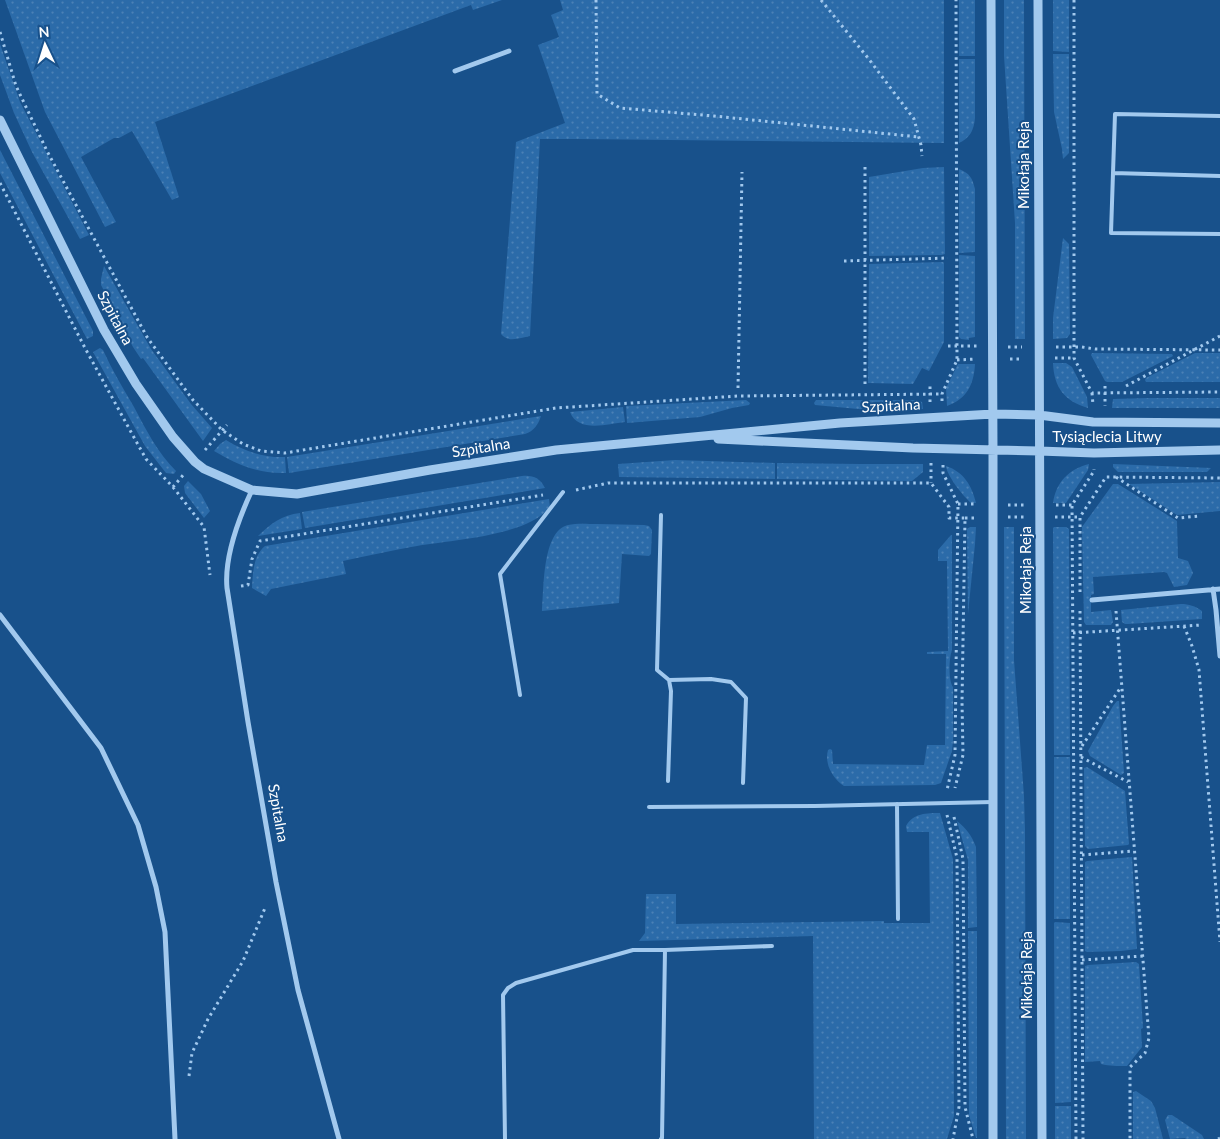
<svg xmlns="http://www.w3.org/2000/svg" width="1220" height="1139" viewBox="0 0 1220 1139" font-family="Lato,sans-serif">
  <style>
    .grass { fill: url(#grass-dots) }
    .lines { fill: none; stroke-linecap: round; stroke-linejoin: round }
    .path { stroke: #a2c9ee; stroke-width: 3; stroke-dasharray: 2.5 4; stroke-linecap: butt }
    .service { stroke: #a2c9ee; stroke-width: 4 }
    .minor { stroke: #a2c9ee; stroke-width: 5 }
    .tertiary { stroke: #a2c9ee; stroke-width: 9 }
    .labels { text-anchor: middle; stroke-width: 4; stroke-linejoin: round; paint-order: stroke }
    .street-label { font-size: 15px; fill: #fff; stroke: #18518b }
  </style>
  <defs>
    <pattern id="grass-dots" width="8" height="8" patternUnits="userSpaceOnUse" patternTransform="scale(1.25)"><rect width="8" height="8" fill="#2b6ba9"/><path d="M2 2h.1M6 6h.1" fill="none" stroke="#4b81b6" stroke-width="1.8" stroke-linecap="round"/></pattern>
  </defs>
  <rect width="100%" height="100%" fill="#18518b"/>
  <path class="grass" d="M5,0H502L473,10L471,5L155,122L179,197L172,200L132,131L119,138H114L81,157L116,222L105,227L45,112Z
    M560,0H944V143L577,139H540L530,336C520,338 508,343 501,334L516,142L565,123L538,45L559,37L551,15L563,10Z
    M959,0H975V56H959Z
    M1004,0H1024L1025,339H1015V223L1004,56Z
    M1053,0H1069V52L1053,51Z
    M0,44L20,102L89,235L80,239L32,152L14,113L0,75Z
    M1053,54H1069V153L1063,159L1062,149L1054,112Z
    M959,59H975V118C974,130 970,138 959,143Z
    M0,150L93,331V336L87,339L0,173Z
    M944,167L945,254L942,255L869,256V177L923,168Z
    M959,169C970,174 972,177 975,189V252L959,253Z
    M1063,238L1069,244L1070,334L1067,338L1053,339V318Z
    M959,255L975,256V337L969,338V340L961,339L959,337Z
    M943,262L944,263V342L929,371L922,368L913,384L868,383L869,264Z
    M104,266L151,349L191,404L212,428L203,441L143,358L141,359L133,347L101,285V279Z
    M100,348L103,350C112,370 123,388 134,407C146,430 158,453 176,471L174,474L166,473L145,446L93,352Z
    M1092,353L1172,354L1173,356L1122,382H1107L1105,381L1091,355Z
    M1195,353H1220V382H1146L1145,380L1146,378Z
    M1053,363H1066L1072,367L1087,397L1088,408C1064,401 1054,387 1053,363Z
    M958,364H975C974,384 967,399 947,406L946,388Z
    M1147,398H1220V408H1112L1113,399Z
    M746,400L750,403L749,405L732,408L700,417L627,423L626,406Z
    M816,400H916L922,402L923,409L869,410L815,405L814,403Z
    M623,407L625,422C607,424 578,433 570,412Z
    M541,416C538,425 534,431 525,434L289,473L287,457Z
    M226,440C244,451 264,458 285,457L286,473C258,474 238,465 214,451L220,444Z
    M675,460L775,463V479L619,477L618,464Z
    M777,463L860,464H923V472L912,481L777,479Z
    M1089,464L1088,470L1066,503H1053C1056,482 1069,469 1089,464Z
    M1113,464L1211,468L1207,472H1118L1113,467Z
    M946,466C964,472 972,486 976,503H971C963,496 947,476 946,466Z
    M522,476C533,475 540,478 545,488L305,528L302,512Z
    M188,481L201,494L210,511L204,518L185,493L184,486Z
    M1220,482V511L1177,515L1129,484Z
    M1113,484H1118L1177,521L1178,558L1188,561L1193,573L1187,585L1174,587L1167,573L1164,572L1093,577L1094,594L1091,595V612L1111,610L1113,622L1111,625H1086L1084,622L1082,527Z
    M549,499L550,507C527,537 448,540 411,547C389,551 366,556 343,561L346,574L271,589L266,596L252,588C253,573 253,556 265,546Z
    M300,513L302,529L258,536C270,524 282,515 300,513Z
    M596,524L644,525L649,526L652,530L651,554L649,556L622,554L619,603L542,611C544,589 542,531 568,525C577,523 588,524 596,524Z
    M970,527H976L975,544L968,614L967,529Z
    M1004,527H1014V660L1024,796L1025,830L1026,1139H1006Z
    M1054,527H1066L1069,529L1070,755H1054L1053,528Z
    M951,535H952V650C949,658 948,680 953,687V741L952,751L942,780L941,783L935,785L844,786C833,779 824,764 828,750L830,749L832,750L833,764L924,765L927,745H945L946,654H927V652L948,651L947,561H938V550Z
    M1181,604C1189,604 1195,606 1202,611V619L1128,624H1125L1122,622L1121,610Z
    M1117,701H1119L1124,773L1121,775L1090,756L1088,751L1113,706Z
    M1054,757H1070V919H1054Z
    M1087,767L1125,791L1129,844L1128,845L1088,849L1085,846L1084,768Z
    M940,813L953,859L954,1116L947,1139H814L813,936L639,941L645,933L646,894H676V924L884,921V923H930L929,832H907L906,826C913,813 927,813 940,813Z
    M957,821C966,828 972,836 976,847L977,927L968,928V860Z
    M1132,857L1137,949L1121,951L1087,952L1085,951V862L1087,861Z
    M1055,922L1070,923L1071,1102L1055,1103L1054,923Z
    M968,931H977V1138H976L969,1115Z
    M1136,962L1139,964L1143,1028L1141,1029L1142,1047L1127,1066C1117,1066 1110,1066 1101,1064L1100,1061L1085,1062V966L1088,965Z
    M1136,1091L1151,1101L1155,1108L1163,1139H1133V1092Z
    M1055,1106H1071V1139H1055Z
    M1168,1115H1172L1202,1135L1204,1139H1186L1185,1138L1170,1139L1165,1120Z"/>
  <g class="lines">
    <path class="path" d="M596,0L597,94L620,108L714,116L919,137
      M821,0L868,58L914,119L921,145L922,156
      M1074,0V358L1092,393L1220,392
      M0,32L16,86L47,151L147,337L193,400L222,430L243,444L261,451L285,453L556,408L738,396L942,394
      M865,167V387
      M0,183L85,348L131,432L146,459L173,487L184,474
      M844,261L948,258
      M948,346H977
      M1008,347H1022
      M1056,347H1082L1095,349L1220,350
      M1055,358H1074
      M1010,359H1023
      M957,360L976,359
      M1105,386V406
      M1126,386L1220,336
      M738,388L742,172
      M1092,393L1093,405
      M942,401V394L957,360L956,0
      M930,402V385
      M205,450L227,425
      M931,463V483
      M943,465V473L958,504L955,755L947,790
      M1116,477L1178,518L1200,516
      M173,487L204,527L210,575
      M576,490L608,483H931L949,507V518H965L962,702L963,755L955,788
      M958,504H977
      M1008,505H1024
      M1056,505H1072
      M1008,517H1024
      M1055,517H1080
      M965,518H977
      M241,586L248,585L252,559L260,541L543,495
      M1080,592V517L1106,477L1220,478
      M1080,611L1083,1139
      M1116,611L1149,1038L1145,1053L1130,1067V1139
      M1184,626L1192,646L1199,670L1220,942
      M1073,633L1202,625
      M1082,746L1121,687
      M1081,757L1128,782
      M947,815L957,858L959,1107L953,1139
      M954,817L963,859L965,1107L973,1139
      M1082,855L1134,851
      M1082,960L1143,956
      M189,1076L192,1053L208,1019L243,961L265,908
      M1076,1139L1072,505L1094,471V469
      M1218,1139L1220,1138"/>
    <path class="service" d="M1220,116L1115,114L1113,173L1220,176
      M1113,173L1111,233L1220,234
      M661,515L657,670L669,680L671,691L668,781
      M669,680L711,679L731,682L746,698L743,783
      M520,695L500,574L563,492
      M897,804L898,919
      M649,807L815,806L993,802
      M665,950L772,946
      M505,1139L503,995L508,988L516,983L633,950H665L662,1138L661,1139"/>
    <path class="minor" d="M455,71L509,51
      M252,490C239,518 224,556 227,588L248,722L276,882L298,990L339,1139
      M1213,589L1216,610L1220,656
      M1092,600L1220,589
      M0,615L101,748L138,825L156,887L165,932L175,1139"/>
    <path class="tertiary" d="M991,0L993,450V1139
      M1038,0L1042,1139
      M0,120L104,330L136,384L173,437L195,462L204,469L252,490L297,494L430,470L556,450L840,423L993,414L1039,415L1093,422L1220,423
      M718,439L913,448L1039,451L1094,453L1220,450"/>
  </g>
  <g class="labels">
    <g class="street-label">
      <text transform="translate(1024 165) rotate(-90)" y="5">Mikołaja Reja</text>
      <text transform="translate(115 318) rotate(62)" y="5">Szpitalna</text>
      <text transform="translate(891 406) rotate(-3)" y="5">Szpitalna</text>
      <text x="1107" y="442">Tysiąclecia Litwy</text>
      <text transform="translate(481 448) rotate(-9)" y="5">Szpitalna</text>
      <text transform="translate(1026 570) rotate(-90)" y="5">Mikołaja Reja</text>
      <text transform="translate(278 813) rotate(80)" y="5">Szpitalna</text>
      <text transform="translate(1027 975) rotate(-90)" y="5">Mikołaja Reja</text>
    </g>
  </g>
  <g transform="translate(45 45) rotate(356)" stroke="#18518b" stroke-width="4" paint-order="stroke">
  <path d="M0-4L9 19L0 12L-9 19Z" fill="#ffffff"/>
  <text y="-8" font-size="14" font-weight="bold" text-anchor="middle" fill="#ffffff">N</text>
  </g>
</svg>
